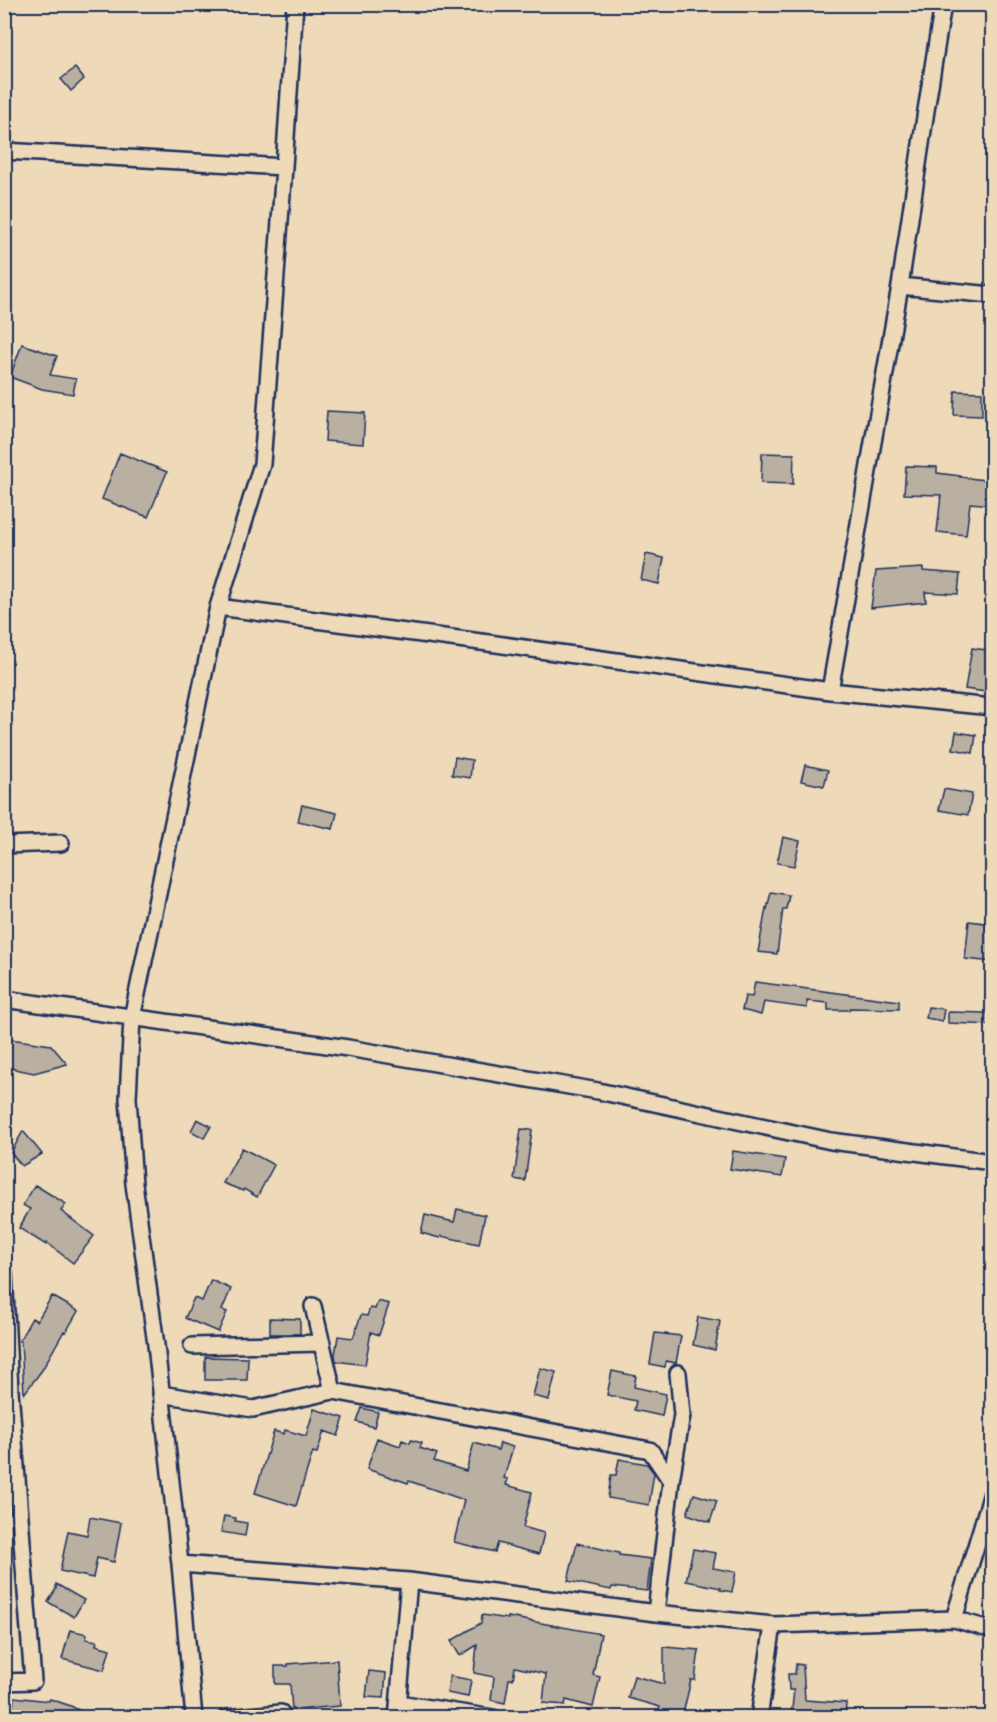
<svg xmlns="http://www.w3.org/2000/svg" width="997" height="1722" viewBox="0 0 997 1722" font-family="Delius,sans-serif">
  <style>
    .building { fill: #bab0a2; stroke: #1b2f5e; stroke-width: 1.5 }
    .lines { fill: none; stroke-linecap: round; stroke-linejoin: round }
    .minor-casing { stroke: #1b2f5e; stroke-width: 20 }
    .minor { stroke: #eedab8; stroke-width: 15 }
  </style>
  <rect width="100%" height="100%" fill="#eedab8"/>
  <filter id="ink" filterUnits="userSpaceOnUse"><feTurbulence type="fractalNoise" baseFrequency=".0167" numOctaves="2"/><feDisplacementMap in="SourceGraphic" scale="12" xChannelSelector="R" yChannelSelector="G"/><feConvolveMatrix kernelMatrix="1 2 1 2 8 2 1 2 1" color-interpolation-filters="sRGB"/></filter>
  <g filter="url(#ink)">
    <path class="building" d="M75,68L84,79L71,91L61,79Z
      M22,344L57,356L50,375L76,379L73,394L42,389L10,377Z
      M955,391L982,392V416L954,415Z
      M327,411L365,413L363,444L325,441Z
      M120,453L167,472L148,517L102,499Z
      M762,453L794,454L793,484L761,483Z
      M906,466L937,467V473L961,476L960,477L993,481V505L970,503L966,535L937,532L941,495L904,494Z
      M646,554L664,558L659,584L641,580Z
      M923,568V571L960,574L958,594L925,592L926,602L871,608L876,571Z
      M972,648L993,651V693L965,689Z
      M956,732L976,735L973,753L953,749Z
      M455,757L472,760L470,778L452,775Z
      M805,765L828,770L824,786L801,781Z
      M944,789L972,794L968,815L939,810Z
      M302,805L337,813L333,829L298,821Z
      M783,837L800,841L794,866L777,863Z
      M771,892L789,895L786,909H783L777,954L758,952L766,908L767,909Z
      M969,921L993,924V962L965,959Z
      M755,982L899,1001V1009L850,1008L849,1010H828V1003L807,1001V1008L764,1002L761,1015L742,1010L745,996L752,997Z
      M928,1007L944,1009L942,1021L926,1018Z
      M948,1012L986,1013L993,1015V1025L948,1023Z
      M10,1039L51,1045L67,1064L34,1073L5,1067Z
      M197,1119L211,1126L204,1138L191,1131Z
      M521,1129L532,1130L525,1181L514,1179Z
      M23,1131L42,1154L22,1166L11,1153Z
      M242,1148L274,1165L257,1197L244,1189L243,1191L223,1183Z
      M733,1151L785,1159L782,1177L730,1169Z
      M35,1185L66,1204L61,1211L94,1236L73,1263L47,1243L46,1245L19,1228L30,1209L23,1205Z
      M457,1209L485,1215L479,1244L441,1236L440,1238L421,1233L425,1215L454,1222Z
      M211,1280L231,1289L222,1310L227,1312L218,1332L185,1318L194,1298L202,1301Z
      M52,1296L78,1311L66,1332L64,1331L42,1370L24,1394L21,1342L19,1341L32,1318L37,1321Z
      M378,1301L389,1304L379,1335L371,1332L365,1365L336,1361L335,1355L338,1336L353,1338L361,1315L367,1316L370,1308L375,1309Z
      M698,1317L720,1321L715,1350L693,1345Z
      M270,1318L300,1319V1334H270Z
      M655,1333L681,1336L676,1363L666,1361L665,1367L650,1364Z
      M205,1357L248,1358L247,1380H205Z
      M540,1368L556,1372L549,1400L533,1396Z
      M612,1371L636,1376L634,1387L666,1394L662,1416L634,1410L636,1401L607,1395Z
      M362,1408L378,1412L374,1427L357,1422Z
      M314,1409L344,1418L338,1436L324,1431L317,1453L313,1452L308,1467L296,1506L255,1493L274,1431L284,1434L285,1430L306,1436Z
      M377,1438L400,1446L402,1440L410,1443L411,1440L422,1443L420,1448L437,1454L434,1461L466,1471L474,1443L498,1450L500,1443L513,1447L504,1478L508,1479L506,1485L532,1492L523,1527L544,1533L539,1554L498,1543L495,1552L454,1542L464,1500L409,1481L408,1483L367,1469Z
      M619,1459L647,1464L654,1473L649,1505L608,1498L611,1475H616Z
      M694,1494L717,1501L710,1522L687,1514Z
      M224,1516L236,1518L235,1521L247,1523L245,1536L221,1532Z
      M90,1517L121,1523L114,1562L97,1558L93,1578L60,1571L68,1531L87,1535Z
      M577,1543L619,1553V1555L651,1559L647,1591L612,1587L611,1590L568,1581Z
      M693,1549L716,1553L713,1568L736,1572L732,1592L720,1590L721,1588L686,1581Z
      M56,1584L84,1600L74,1617L48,1602L56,1589Z
      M482,1615L508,1619V1617L601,1634L593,1675L600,1677L593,1707L566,1700L565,1705L543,1703L546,1674L515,1667L513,1679H509L505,1703L491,1700L494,1677L474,1673L477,1645L460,1656L451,1641L481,1623Z
      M70,1630L87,1634L86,1639L97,1641L96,1645L110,1649L104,1670L62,1659Z
      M664,1647L699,1650L695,1680H691L682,1718H664L657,1716L660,1707L628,1698L634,1676L664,1684Z
      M337,1660L340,1706L292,1710L290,1684H275V1666H288V1664Z
      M796,1664L803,1665L805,1700L846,1703L845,1718H791L794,1690H789L788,1674H795Z
      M369,1671L386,1673L384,1698L366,1697Z
      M450,1676L471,1680L468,1697L447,1693Z
      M14,1697L49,1701L50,1699L71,1706L93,1718H12Z"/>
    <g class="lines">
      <g class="minor-casing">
        <path id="minor" d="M943,4L925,117L900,286L830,691L992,707
          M4,151L284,167
          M900,286L992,295
          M218,607L496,644L830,691
          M4,845L61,843
          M4,999L348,1048L598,1091L831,1141L992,1162
          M4,1272L10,1390L33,1681L4,1682
          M313,1306L333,1391
          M192,1346L322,1343
          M161,1394L253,1409L333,1391L650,1450L671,1481L656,1613
          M671,1481L682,1415L678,1373
          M180,1564L409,1581L656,1613L773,1625L954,1619L992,1630
          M954,1619L992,1493
          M399,1703L493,1718
          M194,1718L180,1564L156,1345L134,1184L128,1098L132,1018L218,607L262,464L284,167L295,4
          M226,1718L281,1713
          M397,1718L409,1581
          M759,1718L773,1625"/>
      </g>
      <use href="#minor" class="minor"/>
    </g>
  </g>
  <rect width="997" height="1722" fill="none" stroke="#eedab8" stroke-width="24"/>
  <rect x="12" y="12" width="973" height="1698" fill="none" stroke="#1b2f5e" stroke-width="2" filter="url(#ink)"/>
</svg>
